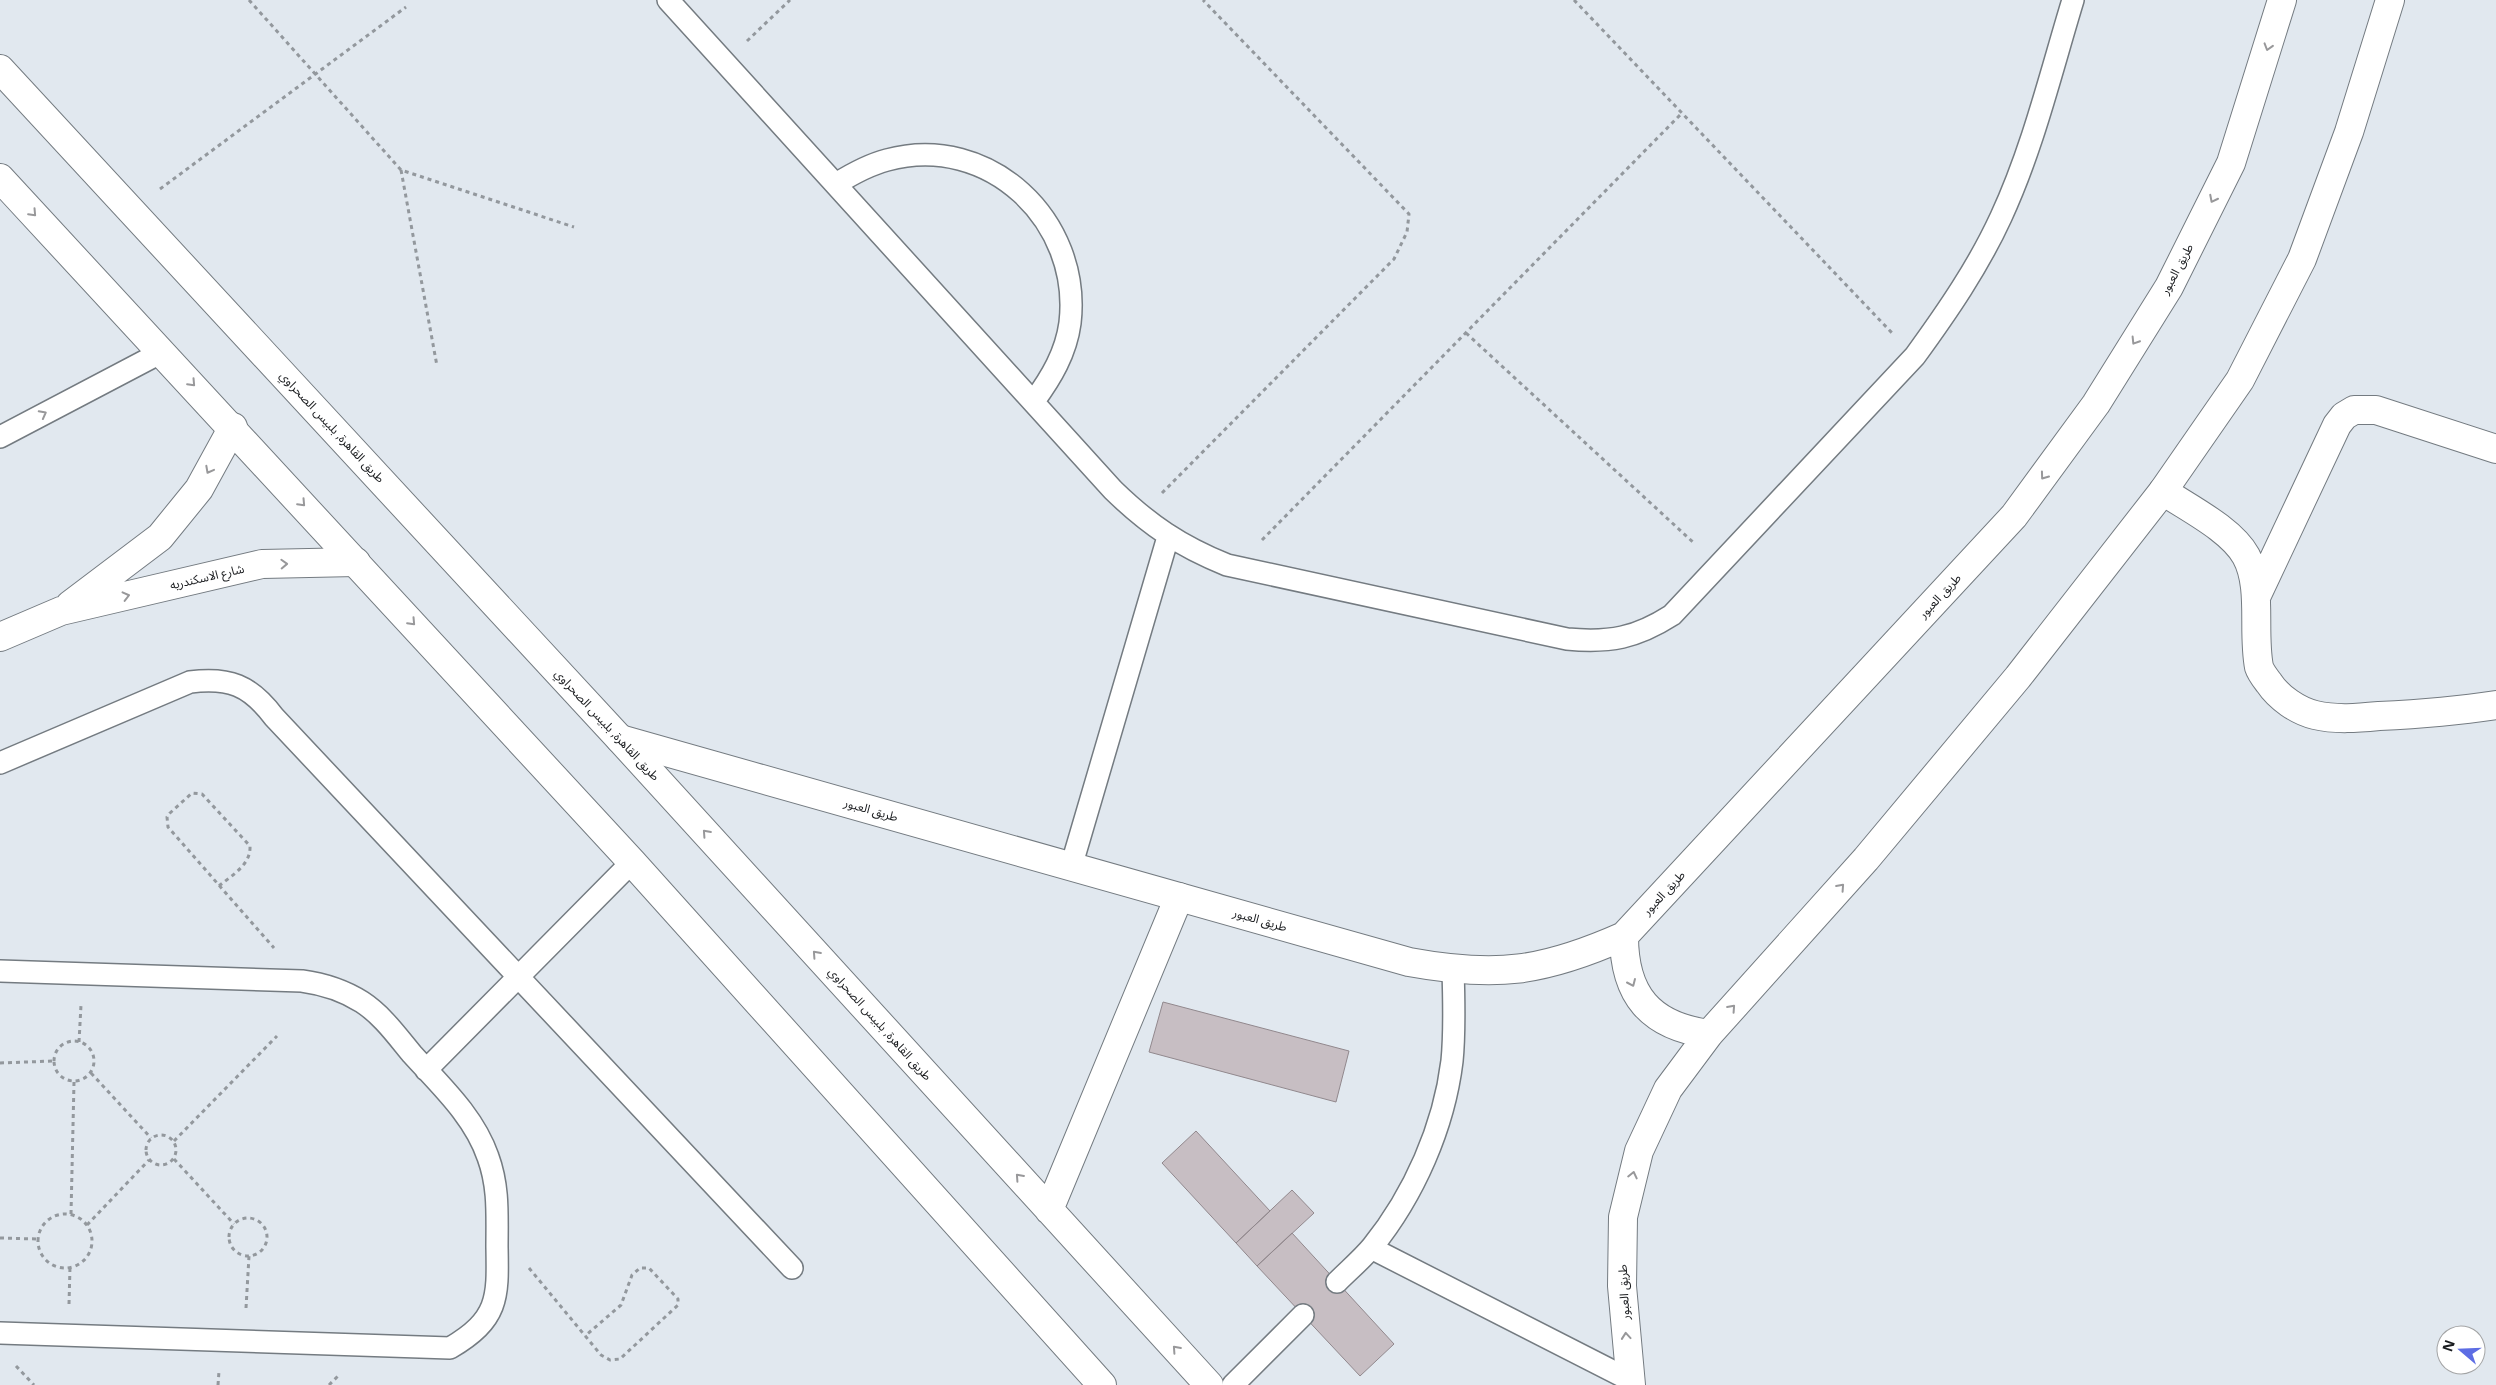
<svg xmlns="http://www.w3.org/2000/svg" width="2496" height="1385" viewBox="0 0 2496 1385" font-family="'Open Sans','Noto Sans Arabic',sans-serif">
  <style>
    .building { fill: #c7bec3; stroke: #91888d }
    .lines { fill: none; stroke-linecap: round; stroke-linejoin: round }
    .lane-casing { stroke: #747b81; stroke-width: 24 }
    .street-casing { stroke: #747b81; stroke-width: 30 }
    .secondary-casing { stroke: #747b81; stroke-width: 30 }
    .highway-casing { stroke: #747b81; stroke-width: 30 }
    .path { stroke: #93989d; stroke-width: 3; stroke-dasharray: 4 4; stroke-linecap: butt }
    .lane { stroke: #fff; stroke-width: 21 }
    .street { stroke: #fff; stroke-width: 28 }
    .secondary { stroke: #fff; stroke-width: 28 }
    .highway { stroke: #fff; stroke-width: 28 }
    .oneway { stroke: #98989a }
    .labels { text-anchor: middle; stroke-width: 4; stroke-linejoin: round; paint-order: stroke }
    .street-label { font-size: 12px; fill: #191b1e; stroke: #fff }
  </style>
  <rect width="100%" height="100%" fill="#e1e8ef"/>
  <path class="building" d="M1163,1002L1349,1051L1336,1102L1149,1052Z
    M1196,1131L1270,1211L1236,1243L1162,1163Z
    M1292,1190L1314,1213L1257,1266L1236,1243Z
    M1292,1233L1394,1344L1360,1376L1257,1266Z"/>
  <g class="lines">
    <g class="lane-casing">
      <path id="lane" d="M668,0L1113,490C1149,525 1180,546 1227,565L1567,639C1610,643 1636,638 1672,615L1915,356C1947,312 1978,267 2001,217C2033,148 2051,72 2073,0
        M836,184C852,174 868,165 887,160C989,132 1082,221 1070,323C1066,353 1051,378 1034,401
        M0,437L162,352
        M0,763L190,682C229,677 250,685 274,717L792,1268
        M1071,867L1168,537
        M0,971L302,981C324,984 343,990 362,1002C382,1015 397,1036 412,1054C440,1085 474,1116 488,1157C499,1187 497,1215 497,1247C498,1298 499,1319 450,1348L0,1333
        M426,1070L632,862
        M1371,1248L1630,1380
        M1337,1282C1349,1270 1362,1259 1372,1247C1414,1195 1444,1127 1452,1061C1455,1031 1454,1000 1453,970
        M1233,1385L1303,1315"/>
    </g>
    <g class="street-casing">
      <path id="street" d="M2163,491C2188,508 2231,529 2246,556C2263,587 2252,631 2259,667C2261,673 2266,679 2269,683C2279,698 2298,711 2315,715C2336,720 2358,718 2379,716C2419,714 2457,711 2496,705
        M2256,597L2337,425L2344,416L2354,410H2376L2496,449
        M70,605L160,537L199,489L233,427
        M0,637L61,611L262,564L356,562"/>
    </g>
    <g class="secondary-casing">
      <path id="secondary" d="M620,739L1409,962C1496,978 1543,972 1624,936L2014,516L2096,404L2169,287L2231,163L2282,0
        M1624,936C1624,995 1650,1026 1709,1034
        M1631,1385L1622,1286L1623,1217L1639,1151L1668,1089L1709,1034L1866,859L2018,677L2163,491L2240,380L2302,259L2349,132L2390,0"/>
    </g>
    <g class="highway-casing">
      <path id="highway" d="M0,69L620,739L1209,1385
        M0,178L632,862L1102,1385
        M1049,1210L1179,897"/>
    </g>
    <path class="path" d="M249,0L401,170L574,227
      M1574,0L1893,334
      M747,41L790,0
      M401,170L437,366
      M160,189L406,7
      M1466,333L1695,544
      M1162,493L1394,259L1407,232L1409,214L1203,0
      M1262,540L1682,113
      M219,886C232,875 251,865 250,846L202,794L192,793L170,813L167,817L168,827L274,948
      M54 1061a20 20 0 1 1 40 0a20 20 0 1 1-40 0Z
      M79,1042L81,1005
      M0,1063L54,1061
      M91,1073L151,1138
      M146 1150a15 15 0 1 1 30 0a15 15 0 1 1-30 0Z
      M174,1141L277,1036
      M174,1159L234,1224
      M71,1214L74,1082
      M38 1241a27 27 0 1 1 54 0a27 27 0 1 1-54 0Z
      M229 1237a19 19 0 1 1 38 0a19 19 0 1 1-38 0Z
      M87,1225L149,1160
      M0,1238L38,1239
      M529,1268L601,1355L610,1360L620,1359L678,1305V1299L649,1268H640L632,1275L621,1305L585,1336
      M69,1304L70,1267
      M246,1308L249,1256
      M16,1366L34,1385
      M218,1385L219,1371
      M329,1385L338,1376"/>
    <use href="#lane" class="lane"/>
    <use href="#street" class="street"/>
    <use href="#secondary" class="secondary"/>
    <use href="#highway" class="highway"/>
  </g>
  <defs><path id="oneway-chevron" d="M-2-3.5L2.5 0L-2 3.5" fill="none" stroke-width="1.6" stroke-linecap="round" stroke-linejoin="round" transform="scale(1.25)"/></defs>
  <g class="oneway">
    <use href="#oneway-chevron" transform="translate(2268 47) rotate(107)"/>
    <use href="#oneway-chevron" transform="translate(2213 199) rotate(117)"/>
    <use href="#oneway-chevron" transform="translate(33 213) rotate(47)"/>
    <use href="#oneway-chevron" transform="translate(2135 341) rotate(122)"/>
    <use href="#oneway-chevron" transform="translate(192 383) rotate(47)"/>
    <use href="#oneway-chevron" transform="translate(43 414) rotate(-28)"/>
    <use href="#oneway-chevron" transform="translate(209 470) rotate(118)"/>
    <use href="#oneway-chevron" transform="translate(2044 476) rotate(126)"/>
    <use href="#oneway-chevron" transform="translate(302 503) rotate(47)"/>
    <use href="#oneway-chevron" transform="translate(284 564) rotate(-2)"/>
    <use href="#oneway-chevron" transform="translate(126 596) rotate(-14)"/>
    <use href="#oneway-chevron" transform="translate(412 622) rotate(47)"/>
    <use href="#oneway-chevron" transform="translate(706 833) rotate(-132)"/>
    <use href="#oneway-chevron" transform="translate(1841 887) rotate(-48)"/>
    <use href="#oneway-chevron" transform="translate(816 954) rotate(-132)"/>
    <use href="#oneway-chevron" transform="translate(1632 983) rotate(66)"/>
    <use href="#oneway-chevron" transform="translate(1732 1008) rotate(-48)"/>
    <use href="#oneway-chevron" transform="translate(1633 1175) rotate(-77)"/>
    <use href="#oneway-chevron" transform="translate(1019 1177) rotate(-132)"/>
    <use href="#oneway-chevron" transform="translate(1626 1336) rotate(-95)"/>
    <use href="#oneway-chevron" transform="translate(1176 1349) rotate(-132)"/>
  </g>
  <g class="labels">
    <g class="street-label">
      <text transform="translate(2177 269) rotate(-62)" y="4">طريق العبور</text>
      <text transform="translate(332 427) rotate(47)" y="4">طريق القاهرة, بلبيس الصحراوي</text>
      <text transform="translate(207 577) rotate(-13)" y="4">شارع الاسكندريه</text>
      <text transform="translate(1940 596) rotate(-47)" y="4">طريق العبور</text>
      <text transform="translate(607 725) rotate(47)" y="4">طريق القاهرة, بلبيس الصحراوي</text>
      <text transform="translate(871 810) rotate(16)" y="4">طريق العبور</text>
      <text transform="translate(1664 893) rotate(-47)" y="4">طريق العبور</text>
      <text transform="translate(1260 920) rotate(16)" y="4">طريق العبور</text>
      <text transform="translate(880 1024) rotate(48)" y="4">طريق القاهرة, بلبيس الصحراوي</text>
      <text transform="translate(1624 1292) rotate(-93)" y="4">طريق العبور</text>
    </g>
  </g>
  <g transform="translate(2461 1350) rotate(289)"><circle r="24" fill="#ffffff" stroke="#a3a4a5"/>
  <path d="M0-4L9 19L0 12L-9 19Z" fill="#5d6de4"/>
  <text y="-8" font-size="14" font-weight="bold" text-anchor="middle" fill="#191b1e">N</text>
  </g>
</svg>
